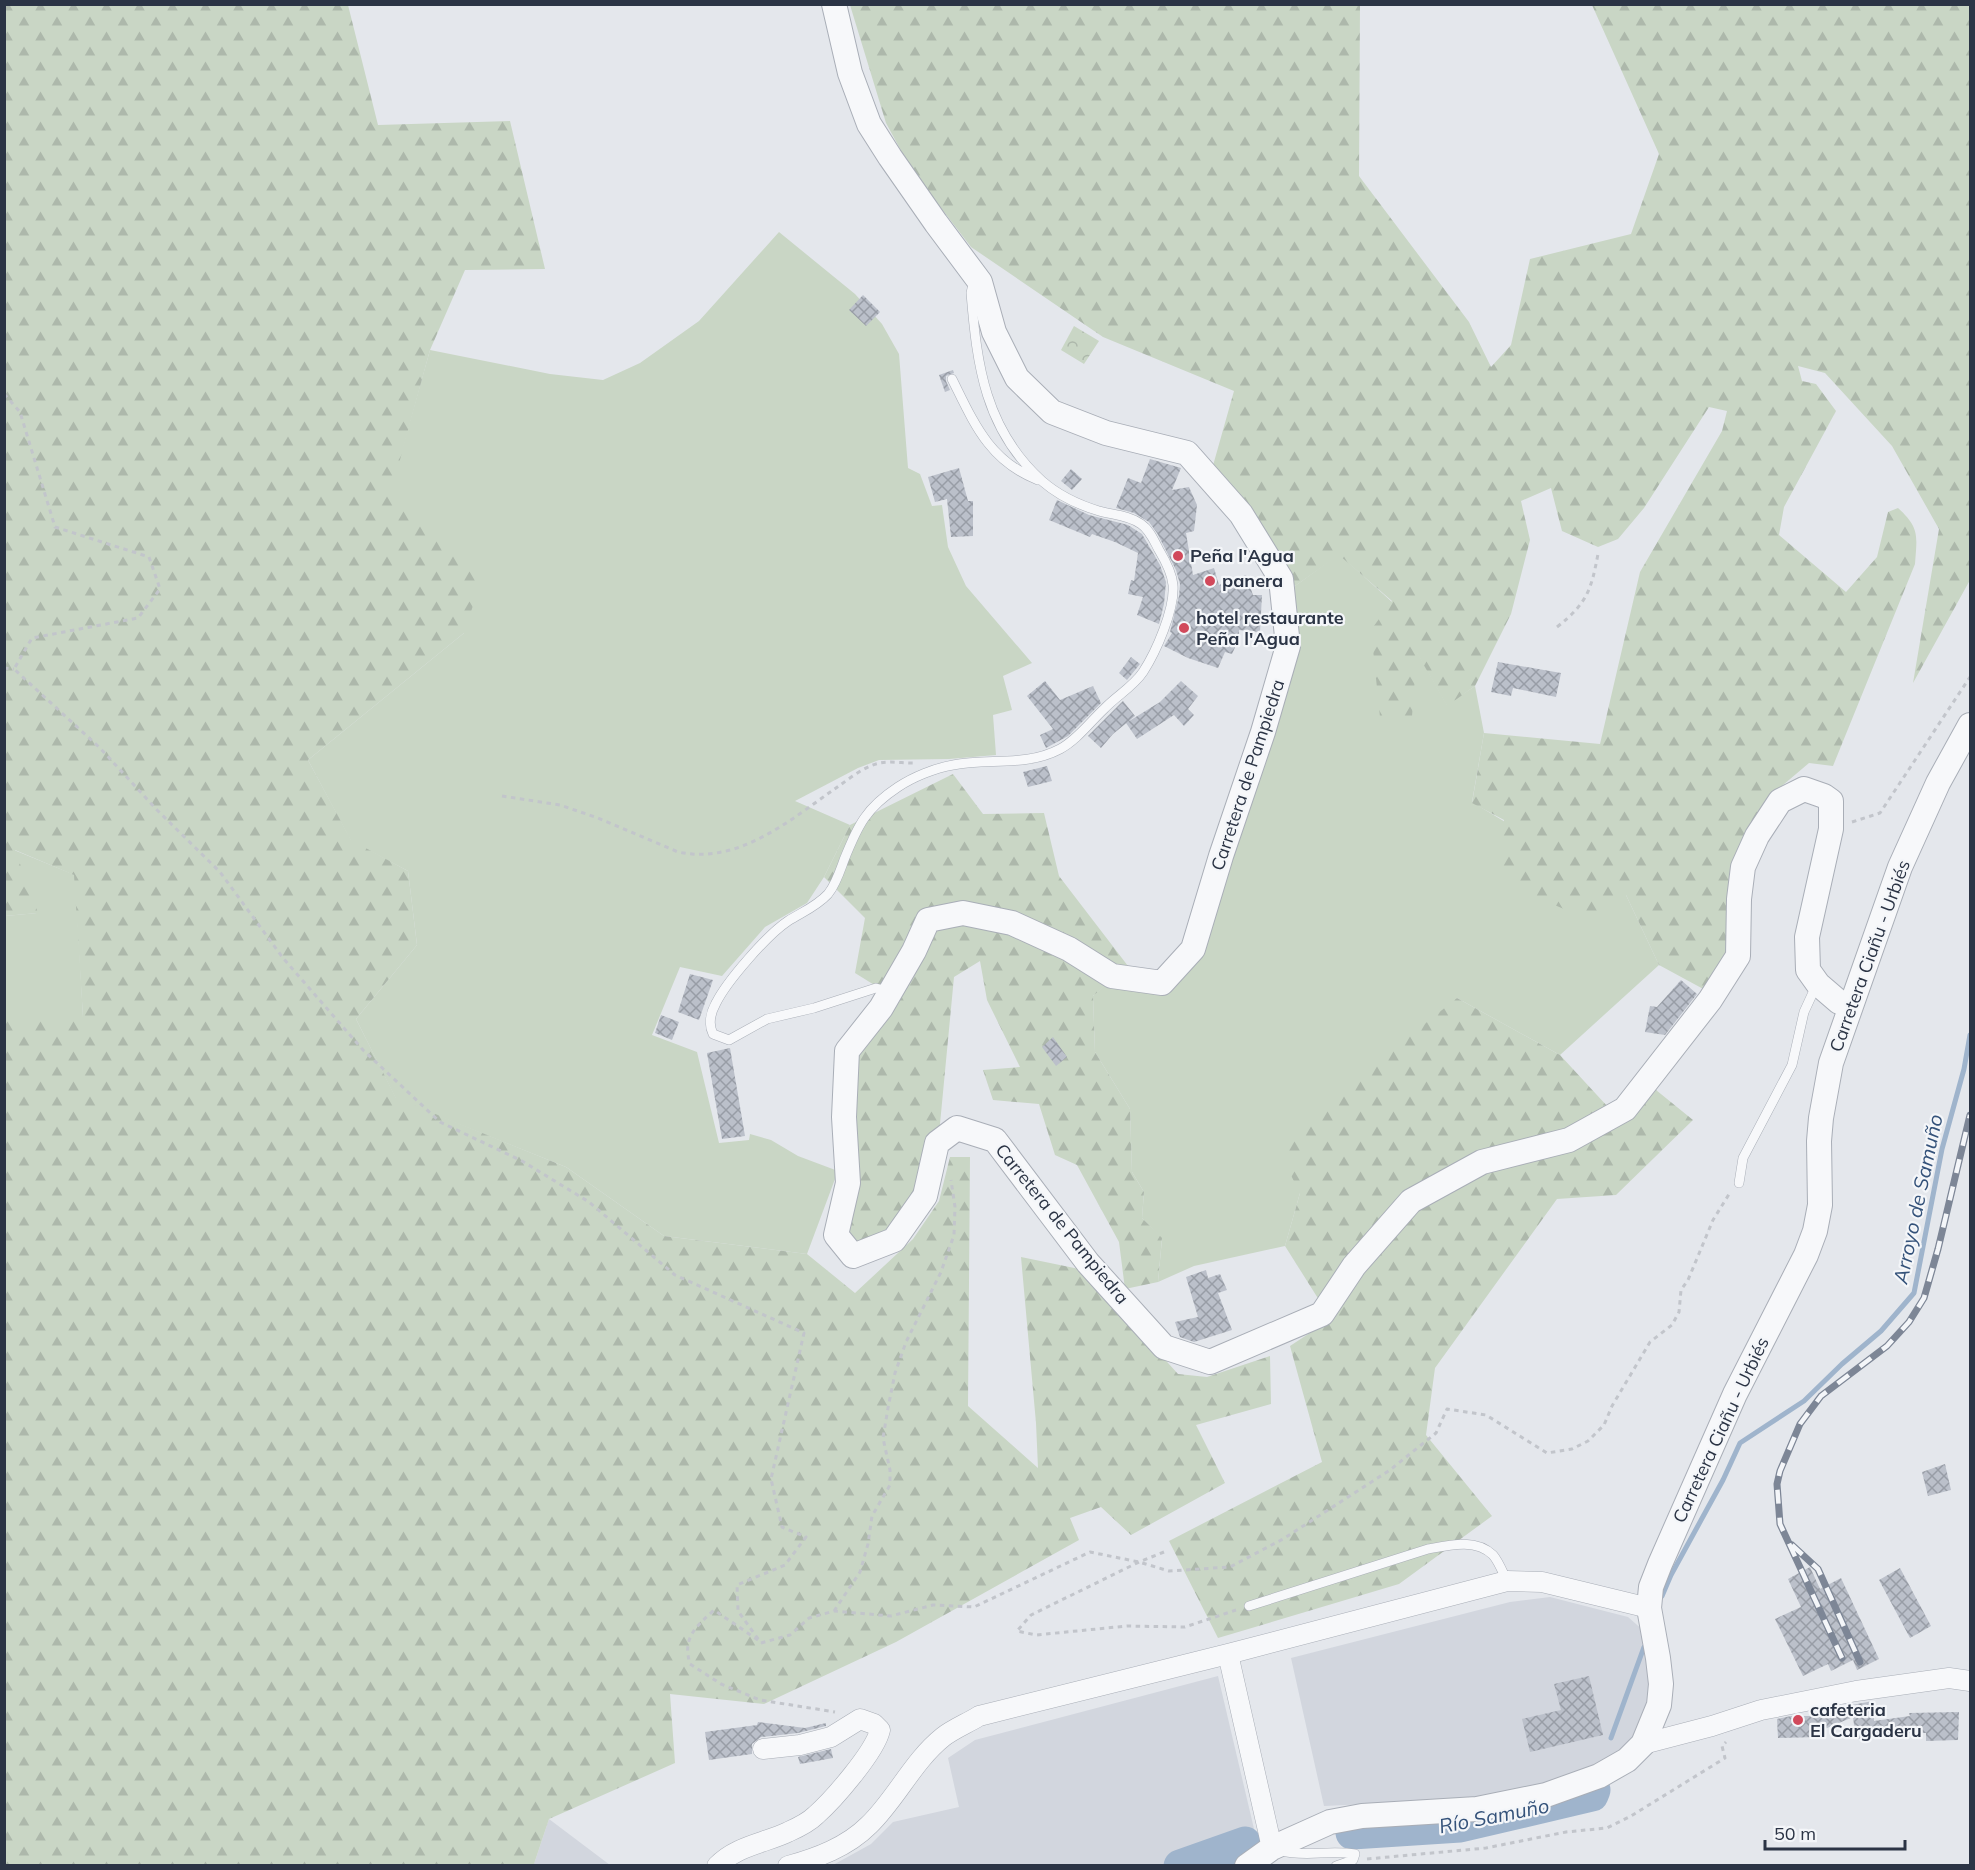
<svg xmlns="http://www.w3.org/2000/svg" width="1975" height="1870" viewBox="0 0 1975 1870" font-family="Mulish,sans-serif">
  <style>
    .built { fill: #d2d6de }
    .grass { fill: #c9d6c5 }
    .forest { fill: url(#forest-firs) }
    .park { fill: url(#park-crowns) }
    .lines { fill: none; stroke-linecap: round; stroke-linejoin: round }
    .stream { stroke: #9fb4cc; stroke-width: 5 }
    .river { stroke: #9fb4cc; stroke-width: 33 }
    .building { fill: url(#building-cross-hatch) }
    .service-casing { stroke: #a9aeb7; stroke-width: 10 }
    .minor-casing { stroke: #a9aeb7; stroke-width: 21 }
    .tertiary-casing { stroke: #a9aeb7; stroke-width: 26 }
    .path { stroke: #c2c5cb; stroke-width: 3; stroke-dasharray: 4.5 4.5; stroke-linecap: butt }
    .service { stroke: #f7f8fa; stroke-width: 9 }
    .minor { stroke: #f7f8fa; stroke-width: 20 }
    .tertiary { stroke: #f7f8fa; stroke-width: 24 }
    .rail-casing { stroke: #7d8696; stroke-width: 7 }
    .rail { stroke: #f4f6f9; stroke-width: 4.5; stroke-dasharray: 14; stroke-linecap: butt }
    .poi-dot { fill: #d1495b; stroke: #f4f6f9; stroke-width: 2 }
    .labels { text-anchor: middle; stroke-width: 4.5; stroke-linejoin: round; paint-order: stroke }
    .poi-label { font-size: 18px; font-weight: bold; fill: #2b3445; stroke: #f4f6f9; text-anchor: start }
    .street-label { font-size: 18px; fill: #2b3445; stroke: #f4f6f9 }
    .water-label { font-size: 20px; font-style: italic; fill: #34527a; stroke: #f4f6f9 }
  </style>
  <defs>
    <pattern id="forest-firs" width="22" height="20" patternUnits="userSpaceOnUse" patternTransform="scale(1.5)"><rect width="22" height="20" fill="#c9d6c5"/><path d="M5 1l3.5 6h-7zM16 11l3.5 6h-7z" fill="#adb8ab"/></pattern>
    <pattern id="park-crowns" width="20" height="18" patternUnits="userSpaceOnUse" patternTransform="scale(1.5)"><rect width="20" height="18" fill="#c9d6c5"/><path d="M2 6a3 3 0 1 1 6 0M12 15a3 3 0 1 1 6 0" fill="none" stroke="#adb8ab"/></pattern>
    <pattern id="building-cross-hatch" width="8" height="8" patternUnits="userSpaceOnUse" patternTransform="scale(1.5)"><rect width="8" height="8" fill="#bbc0ca"/><path d="M0 0l8 8M0 8l8-8" fill="none" stroke="#989da6"/></pattern>
  </defs>
  <rect width="100%" height="100%" fill="#e4e7ec"/>
  <path class="built" d="M1550,1597L1628,1617L1644,1631L1649,1663L1647,1710L1637,1732L1619,1751L1604,1760L1568,1776L1536,1787L1472,1799L1324,1806L1291,1658L1510,1602Z
    M1218,1676L1255,1833L1163,1865H833L871,1844L893,1822L959,1807L948,1758L975,1740Z
    M549,1819L610,1865L529,1866L534,1864Z"/>
  <path class="grass" d="M779,232L855,294L882,324L899,354L908,468L920,474L932,506L942,505L948,547L966,586L1032,663L1003,676L1012,710L993,715L996,755L949,759L879,760L858,768L795,801L850,825L824,877L807,903L765,927L722,976L680,967L652,1035L697,1052L719,1143L749,1140L750,1134L771,1140L798,1156L838,1171L807,1254L664,1236L566,1167L396,1099L356,1019L417,945L408,871L351,841L308,760L464,633L391,489L430,350L550,374L603,380L640,363L699,321Z
    M1339,554L1392,602L1417,652L1447,705L1475,686L1484,733L1472,802L1626,895L1659,965L1560,1055L1457,998L1300,1193L1285,1246L1194,1266L1158,1282L1162,1239L1142,1218L1144,1192L1132,1172L1130,1109L1095,1052L1093,996L1105,985L1136,992L1167,988L1296,648L1295,586Z
    M14,850L75,875L83,1017H5V916L37,913Z"/>
  <path class="forest" d="M5,5H348L378,125L510,121L545,269L465,270L430,350L392,489L483,575L464,633L308,760L351,840L408,871L417,945L356,1019L396,1098L566,1167L664,1236L807,1254L855,1293L913,1239L939,1201L950,1157H970L968,1406L1038,1468L1036,1423L1021,1257L1084,1270L1178,1374L1207,1377L1270,1356L1271,1404L1196,1425L1225,1483L1131,1535L1101,1507L1070,1518L1079,1540L896,1642L764,1704L670,1694L675,1763L549,1819L534,1864L5,1865V1017H83L74,875L15,850L38,913L5,916Z
    M850,5H1360L1359,176L1469,322L1491,367L1511,345L1530,259L1631,234L1659,154L1592,5H1970V580L1913,683L1939,529L1892,446L1825,373L1798,366L1802,381L1816,384L1836,411L1784,507L1779,535L1846,592L1877,557L1888,512L1898,508C1920,528 1917,536 1915,564L1833,766L1809,763L1776,791L1729,955L1707,991L1659,965L1626,895L1587,919L1499,881L1504,820L1472,803L1484,733L1600,744L1640,572L1722,431L1727,411L1709,407L1644,508L1618,539L1598,547L1562,531L1551,488L1521,501L1530,540L1511,614L1475,686L1447,706L1417,653L1412,716L1380,717L1371,630L1392,601L1339,555L1295,586L1246,509L1212,469L1234,391L1103,337L971,247L911,169L886,123Z
    M953,774L983,814L1044,813L1059,876L1128,966L1093,996L1095,1052L1130,1109L1132,1172L1144,1192L1142,1218L1162,1238L1158,1282L1125,1289L1119,1242L1077,1165L1055,1155L1039,1104L993,1100L983,1070L1020,1067L987,1000L980,961L954,977L940,1124L938,1174L892,1226L856,1246L844,1233L855,1053L900,1001L855,973L865,918L824,877L850,825Z
    M1457,998L1560,1055L1620,1120L1656,1090L1693,1120L1616,1195L1557,1199L1435,1368L1426,1435L1492,1516L1399,1584L1218,1638L1169,1541L1322,1462L1290,1346L1331,1319L1285,1246L1300,1193L1275,1144Z"/>
  <path class="park" d="M1074,326L1099,341L1084,364L1061,350Z"/>
  <g class="lines">
    <path class="stream" d="M1662,1596L1671,1575L1723,1480L1740,1443L1804,1401L1842,1364L1881,1331L1914,1293L1942,1149L1964,1069L1970,1035
      M1611,1738L1644,1647"/>
    <path class="river" d="M1352,1833L1460,1826L1592,1795L1594,1790
      M1180,1866L1245,1843"/>
  </g>
  <path class="building" d="M863,295L880,312L866,326L849,310Z
    M953,370L954,373L946,376V381L950,390L945,392L939,375Z
    M1150,459L1181,468L1172,490L1189,487L1197,505L1194,531L1186,533L1193,575L1214,568L1219,585L1246,575L1253,595H1262L1260,632L1239,630V639L1232,654L1225,652L1218,668L1188,658L1164,646L1172,633L1170,632L1179,596L1180,584L1176,570L1157,533L1149,522L1134,513L1116,508L1128,478L1141,483Z
    M959,468L968,501H973V536L951,537L947,499L935,502L928,477Z
    M1071,469L1082,479L1072,490L1061,481Z
    M1057,500L1089,515L1128,525L1142,534L1160,565L1166,582L1164,604L1159,624L1137,615L1143,597L1128,594L1131,580L1134,581L1138,553L1115,542L1092,534L1090,537L1049,520Z
    M1131,657L1140,664L1127,680L1119,673Z
    M1498,662L1561,673L1556,697L1513,688L1511,696L1491,692Z
    M1045,681L1060,700L1093,686L1101,703L1068,736L1046,748L1040,735L1053,729L1027,696Z
    M1181,681L1198,696L1188,709L1194,715L1184,726L1174,715L1137,739L1126,723L1160,702Z
    M1123,701L1135,716L1113,734L1101,748L1088,736Z
    M1047,766L1052,781L1028,787L1023,772Z
    M690,974L713,980L699,1020L678,1012Z
    M1681,980L1697,994L1665,1035L1645,1032L1650,1006L1657,1007Z
    M661,1015L679,1022L672,1040L655,1033Z
    M1053,1037L1067,1057L1056,1066L1042,1047Z
    M730,1048L745,1136L722,1139L707,1053Z
    M1206,1270L1208,1278L1220,1274L1227,1290L1218,1293L1232,1330L1194,1342L1180,1337L1175,1322L1198,1317L1186,1277Z
    M1945,1464L1951,1490L1928,1496L1922,1472Z
    M1810,1567L1820,1589L1841,1578L1879,1659L1857,1670L1853,1660L1831,1671L1828,1664L1803,1676L1775,1619L1801,1607L1788,1579Z
    M1900,1568L1931,1626L1910,1638L1879,1580Z
    M1589,1676L1603,1735L1530,1752L1522,1719L1561,1710L1554,1684Z
    M1873,1701L1874,1721L1910,1716L1909,1713L1959,1712L1958,1740L1926,1741V1733H1892V1735L1856,1739L1853,1717L1820,1731V1737L1778,1738L1777,1719L1791,1716H1820L1852,1707V1705Z
    M758,1722L805,1728L826,1723V1726L798,1733L761,1737L752,1744V1754L709,1760L705,1732L757,1725Z
    M831,1749L833,1758L800,1764L798,1757Z"/>
  <g class="lines">
    <g class="service-casing">
      <path id="service" d="M952,379C974,423 989,461 1038,480
        M888,991L876,988L814,1008L767,1019L729,1040L713,1034C708,1024 711,1012 716,1003C727,981 767,935 788,921C802,912 816,907 828,894C836,884 840,871 844,860C858,825 866,808 898,787C913,777 935,768 953,765C989,758 1026,767 1060,749C1077,740 1090,722 1104,709C1116,696 1133,687 1143,672C1156,652 1175,609 1173,585C1172,574 1165,560 1159,550C1154,541 1150,530 1141,524C1128,515 1113,515 1099,511C1079,505 1058,495 1042,481C985,429 977,366 971,293L973,284
        M1739,1183L1743,1158L1792,1065L1804,1012L1816,986
        M1249,1606L1428,1549C1449,1545 1476,1538 1493,1555C1499,1562 1503,1573 1507,1581
        M1280,1851C1304,1857 1330,1850 1355,1854L1353,1860L1336,1866"/>
    </g>
    <g class="minor-casing">
      <path id="minor" d="M1228,1654L1272,1848
        M1643,1744L1712,1726L1761,1710L1856,1691L1949,1678L1970,1681
        M717,1866C736,1846 765,1843 788,1832C797,1828 809,1822 816,1815C833,1800 875,1752 880,1730L874,1724L860,1719L831,1737L800,1745L763,1749
        M788,1866C817,1858 847,1847 869,1825C896,1799 913,1761 943,1737C953,1729 968,1723 979,1716L1228,1654L1507,1581L1542,1582L1649,1608"/>
    </g>
    <g class="tertiary-casing">
      <path id="tertiary" d="M834,4L850,73L869,124L890,157L936,223L980,282L994,332L1017,378L1052,412L1106,433L1187,453L1241,514L1281,579L1288,646L1263,732L1221,856L1193,949L1162,983L1112,976L1069,949L1012,923L963,913L928,920L914,951L881,1008L847,1051L844,1117L848,1183L836,1235L853,1256L894,1240L925,1196L937,1143L957,1128L995,1140L1088,1263L1164,1347L1210,1362L1322,1314L1354,1266L1411,1201L1482,1162L1569,1140L1625,1109L1710,1000L1738,956L1739,899L1743,867L1757,836L1780,801L1804,789L1824,796L1831,801V829L1807,937L1808,970L1818,984L1839,1002L1850,1005
        M1247,1866L1272,1848L1330,1822L1362,1816L1477,1809L1546,1795L1599,1776L1627,1760L1643,1744L1659,1705L1661,1684L1658,1658L1649,1608L1651,1587L1660,1564L1735,1394L1806,1255L1815,1231L1820,1205L1819,1141L1821,1118L1831,1063L1900,867L1938,783L1970,725"/>
    </g>
    <path class="path" d="M4,394L20,412L55,527L149,557L160,589L138,618L32,638L14,669L100,748L157,810L220,872L283,958L363,1050L440,1122L522,1161L589,1202L675,1275L804,1333L771,1479L782,1527L806,1537L785,1565L737,1585L738,1611L761,1643
      M1557,627C1587,603 1591,591 1598,554
      M4,668L14,669
      M502,796L560,805L598,818L678,852C739,865 790,820 836,788C849,779 864,766 880,763C890,761 902,763 913,763
      M1852,822L1880,813L1970,677
      M1164,1552L1139,1562L1031,1615L1017,1631L1036,1635L1127,1626L1185,1627L1236,1610
      M834,1611L860,1572L868,1544L872,1516L890,1485V1470L883,1438L888,1408L895,1373L906,1342L941,1272L954,1235L955,1207L951,1180
      M758,1640L714,1610C696,1627 682,1637 690,1664L721,1684L760,1700L835,1712
      M761,1643L790,1635L809,1618L834,1611L891,1616L933,1605L974,1607L1090,1552L1139,1562L1169,1571L1230,1567L1283,1539L1390,1470L1436,1433L1447,1409L1486,1415L1547,1453L1572,1449L1588,1441L1604,1425L1612,1406L1650,1342L1672,1325L1679,1312L1681,1290L1688,1280L1713,1220L1731,1191
      M1367,1859L1486,1848L1566,1832L1607,1828L1631,1816L1725,1758L1722,1746L1726,1742"/>
    <use href="#service" class="service"/>
    <use href="#minor" class="minor"/>
    <use href="#tertiary" class="tertiary"/>
    <g class="rail-casing">
      <path id="rail" d="M1792,1545L1818,1569L1860,1662
        M1842,1658L1780,1524L1777,1484L1780,1471L1800,1424L1821,1396L1887,1346L1909,1322L1924,1298L1938,1249L1970,1115"/>
    </g>
    <use href="#rail" class="rail"/>
  </g>
  <g class="poi-dot">
    <circle cx="1178" cy="556" r="6"/>
    <circle cx="1210" cy="581" r="6"/>
    <circle cx="1184" cy="628" r="6"/>
    <circle cx="1798" cy="1720" r="6"/>
  </g>
  <g class="labels">
    <g class="poi-label">
      <text x="1190" y="562">Peña l'Agua</text>
      <text x="1222" y="587">panera</text>
      <text x="1196" y="624">hotel restaurante<tspan x="1196" dy="21">Peña l'Agua</tspan></text>
      <text x="1810" y="1716">cafeteria<tspan x="1810" dy="21">El Cargaderu</tspan></text>
    </g>
    <g class="street-label">
      <text transform="translate(1248 775) rotate(-72)" y="6">Carretera de Pampiedra</text>
      <text transform="translate(1870 956) rotate(-70)" y="6">Carretera Ciañu - Urbiés</text>
      <text transform="translate(1062 1224) rotate(51)" y="6">Carretera de Pampiedra</text>
      <text transform="translate(1721 1430) rotate(-65)" y="6">Carretera Ciañu - Urbiés</text>
    </g>
    <g class="water-label">
      <text transform="translate(1918 1199) rotate(-78)" y="7">Arroyo de Samuño</text>
      <text transform="translate(1494 1816) rotate(-11)" y="7">Río Samuño</text>
    </g>
  </g>
  <rect width="1975" height="1870" fill="none" stroke="#2b3445" stroke-width="12"/>
  <path d="M1765 1840v9h140v-9" fill="none" stroke="#2b3445" stroke-width="3"/>
  <text x="1774" y="1840" font-size="18" fill="#2b3445" stroke="#f4f6f9" stroke-width="4.5" paint-order="stroke">50 m</text>
</svg>
